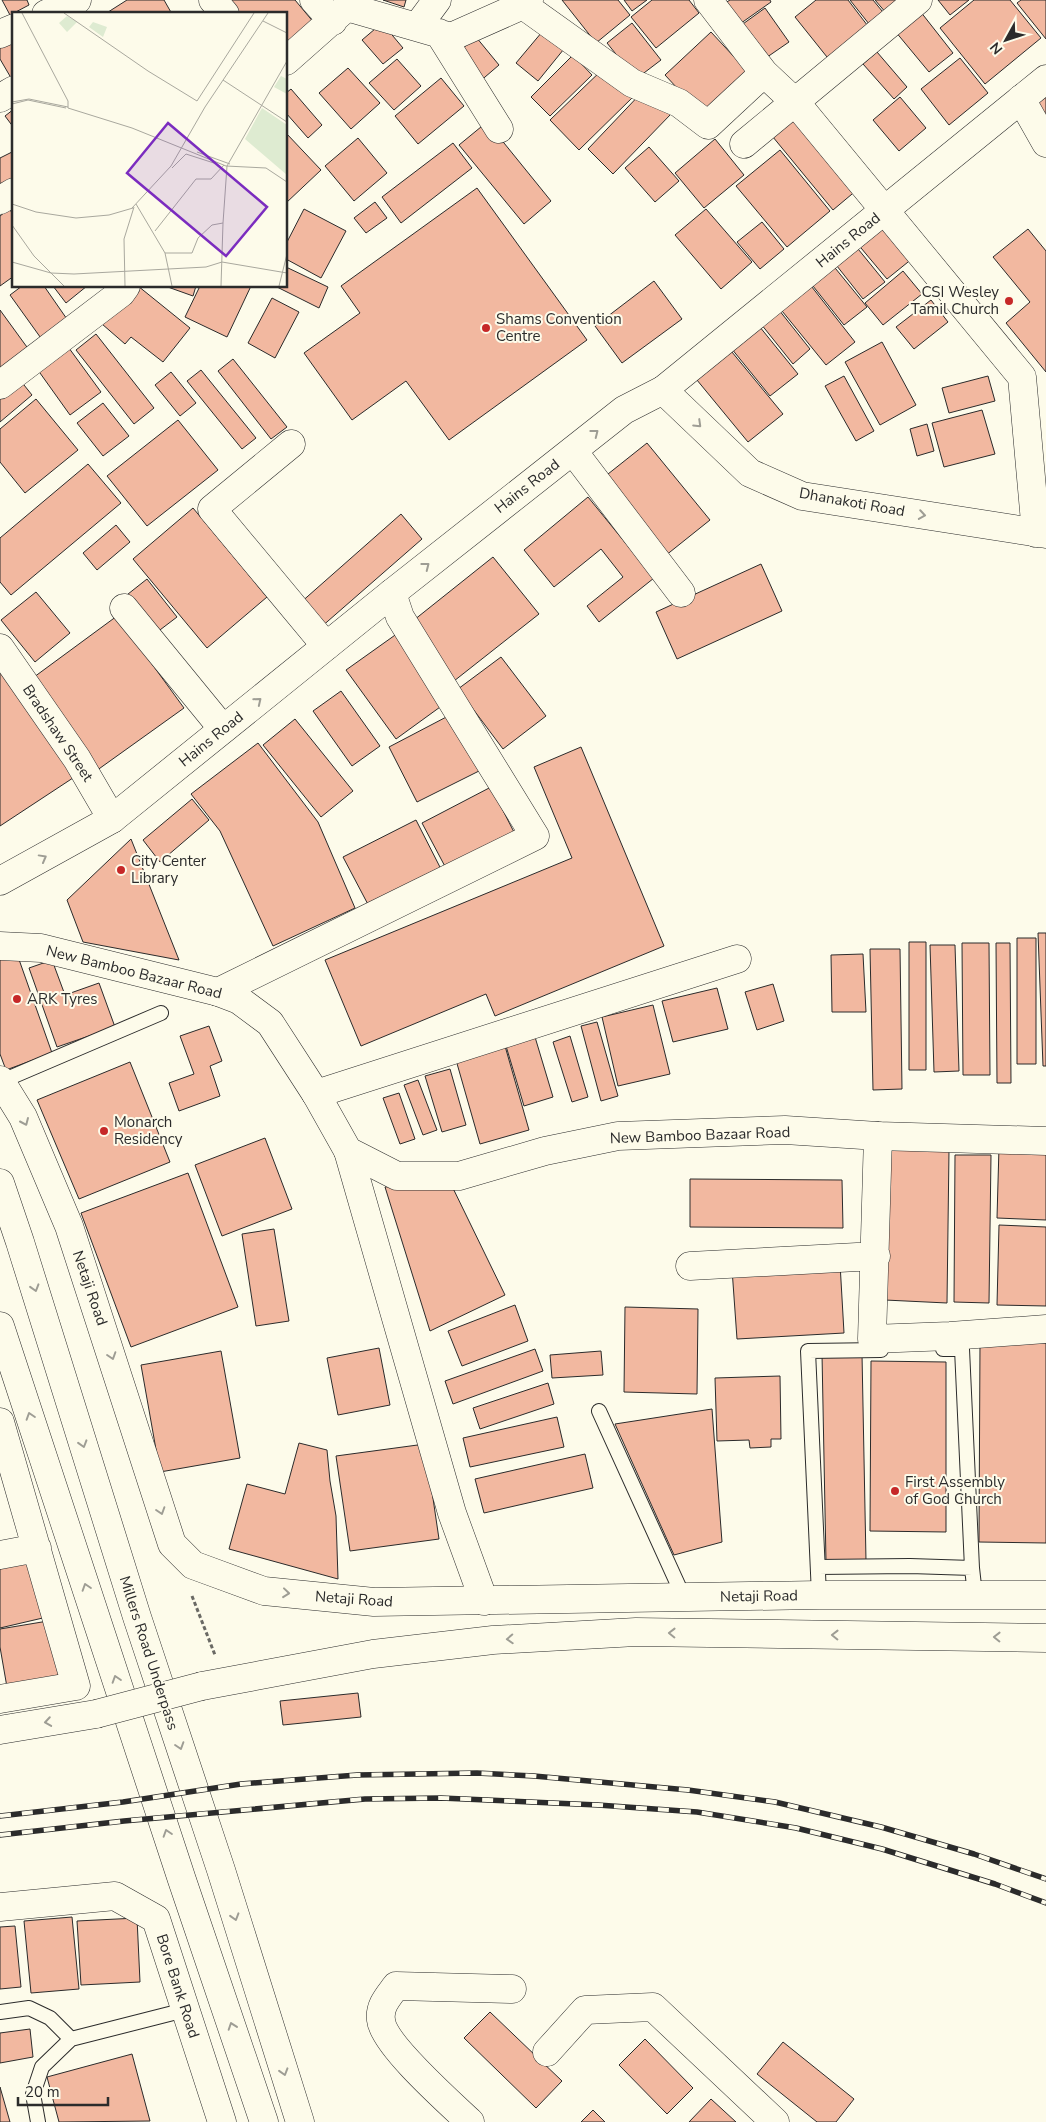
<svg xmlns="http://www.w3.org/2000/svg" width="1046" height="2122" viewBox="0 0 1046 2122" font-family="'Nunito Sans',sans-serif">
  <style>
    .building { fill: #f2b8a0; stroke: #2b2b2b }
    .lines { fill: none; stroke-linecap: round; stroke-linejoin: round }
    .service-casing { stroke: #2b2b2b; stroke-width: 16 }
    .minor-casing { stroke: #2b2b2b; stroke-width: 29 }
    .tertiary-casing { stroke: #2b2b2b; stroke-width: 29 }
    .secondary-casing { stroke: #2b2b2b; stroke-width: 29 }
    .primary-casing { stroke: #2b2b2b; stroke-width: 29 }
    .path { stroke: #6a6964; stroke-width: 3; stroke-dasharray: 4 2.5; stroke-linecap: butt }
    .service { stroke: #fdfbea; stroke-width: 14 }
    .minor { stroke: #fdfbea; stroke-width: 28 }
    .tertiary { stroke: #fdfbea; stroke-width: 28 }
    .secondary { stroke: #fdfbea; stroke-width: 28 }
    .primary { stroke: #fdfbea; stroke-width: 28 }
    .rail-casing { stroke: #2b2b2b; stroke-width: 5.5 }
    .rail { stroke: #fdfbea; stroke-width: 4; stroke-dasharray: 11; stroke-linecap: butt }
    .primary-bridge-casing { stroke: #2b2b2b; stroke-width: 29; stroke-linecap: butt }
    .primary-bridge { stroke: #fdfbea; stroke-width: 28 }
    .oneway { stroke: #9e9d94 }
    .poi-dot { fill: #c62828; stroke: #fdfbea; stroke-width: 2 }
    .labels { text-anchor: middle; stroke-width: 4; stroke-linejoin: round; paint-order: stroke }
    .street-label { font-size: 15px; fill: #2b2b2b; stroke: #fdfbea }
    .poi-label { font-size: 15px; fill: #2b2b2b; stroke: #fdfbea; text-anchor: start }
    .inset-road { fill: none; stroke: #a9a89e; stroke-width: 1 }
    .view { fill: #7b2cbf; fill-opacity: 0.15; stroke: #7b2cbf; stroke-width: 2.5 }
    .inset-edge { fill: none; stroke: #2b2b2b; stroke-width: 2.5 }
  </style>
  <rect width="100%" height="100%" fill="#fdfbea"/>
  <path class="building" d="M2,0H27L29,5L10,15Z
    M127,0H164L172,14H105Z
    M229,0H295L315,24L286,48V14H241Z
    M383,0H406L404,7Z
    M562,0H618L630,15L596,43Z
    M624,0H647L632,11Z
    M652,0H689L699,13L656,48L631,17Z
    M730,0H770L771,2L737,26L722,5Z
    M816,0H848L871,30L831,62L795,17Z
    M850,0H873L887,17L873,29Z
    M875,0H905L887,14Z
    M938,0H969L950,15Z
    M974,0H1010L1041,38L985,84L940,28Z
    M1021,0H1046V39L1017,3Z
    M765,8L789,42L760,62L736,29Z
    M920,11L953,53L929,72L895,31Z
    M382,23L403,48L383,64L362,40Z
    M632,23L661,60L636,79L607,43Z
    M547,26L568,44L538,81L516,63Z
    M711,32L749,73L703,116L665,75Z
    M14,36V83L0,59V44Z
    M476,37L499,65L478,83L455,55Z
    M877,52L907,87L894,99L863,64Z
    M573,55L592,75L550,116L531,97Z
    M960,58L988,93L949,125L921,89Z
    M397,59L421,86L394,110L369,83Z
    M605,67L634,96L579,150L550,120Z
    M348,68L380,103L351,129L319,93Z
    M441,78L464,106L418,144L395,116Z
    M291,89L322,125L308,138L286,113V93Z
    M645,89L671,114L613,174L588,149Z
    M900,97L926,128L899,151L873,120Z
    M1046,97V120L1035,105Z
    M14,109V128L5,116Z
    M794,111L858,189L833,210L768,131Z
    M487,122L551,201L524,224L459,145Z
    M286,133L321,170L286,203Z
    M358,138L387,173L354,201L325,166Z
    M715,139L744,175L704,208L675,173Z
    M453,143L472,168L401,223L382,197Z
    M649,147L679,181L655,202L625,168Z
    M780,150L830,211L787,247L736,186Z
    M14,151V185L3,190L0,184V158Z
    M477,188L587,340L449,440L406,381L352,420L304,353L360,313L341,286Z
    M375,202L387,218L366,233L354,218Z
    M9,209L14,215V276L0,286V216Z
    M304,209L346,231L321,278L286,259V244Z
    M706,209L752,262L721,289L675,235Z
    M882,221L913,258L887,279L856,242Z
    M762,222L784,249L760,269L737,242Z
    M1028,229L1046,251V372L1006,323L1030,302L993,257Z
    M854,244L885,282L863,299L833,261Z
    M831,263L867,307L844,325L809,281Z
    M286,267L328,287L319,308L275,286H286Z
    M903,271L922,294L883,325L865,303Z
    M654,281L682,319L622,363L595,326Z
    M808,282L855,342L826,365L778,306Z
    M22,286H44L69,322L43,341L10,295Z
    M53,286H87L66,303Z
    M138,286L190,328L163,362L131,337L125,344L102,324Z
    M165,286H196L193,296Z
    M200,286H251L227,337L185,317Z
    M272,298L299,312L275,358L248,343Z
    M931,300L948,322L914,349L896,327Z
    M775,305L810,349L793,364L757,319Z
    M0,310L32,354L0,377Z
    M755,321L798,374L770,396L727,343Z
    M96,334L154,408L134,424L76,350Z
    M882,342L916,405L880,425L845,362Z
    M66,344L101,392L70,415L35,366Z
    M727,346L783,414L748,442L692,374Z
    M233,359L287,427L271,439L218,371Z
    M201,370L256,438L242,449L187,381Z
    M171,372L196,403L180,416L155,385Z
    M844,376L874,431L856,441L825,386Z
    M988,376L995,401L949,413L942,388Z
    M20,380L32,395L0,422V396Z
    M36,399L78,450L25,493L0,462V429Z
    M103,403L129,436L103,456L77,423Z
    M982,410L995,454L944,467L932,423Z
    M178,420L218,470L147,526L107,476Z
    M927,424L934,451L917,456L910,429Z
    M647,443L710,520L665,556L603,478Z
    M88,464L121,503L11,595L0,582V538Z
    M588,497L654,578L599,622L587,606L623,577L601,549L554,587L524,550Z
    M193,508L267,597L207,648L133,559Z
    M401,514L422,539L320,628L299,604Z
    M116,525L130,542L97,570L83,553Z
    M493,557L539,614L454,681L409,624Z
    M761,564L782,611L677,659L656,612Z
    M147,579L177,617L152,636L123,598Z
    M36,592L70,633L35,662L1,620Z
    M117,616L184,708L96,771L30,680Z
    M398,633L447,702L396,739L346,670Z
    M0,654L79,774L0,826Z
    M501,657L546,716L503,749L458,689Z
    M341,691L380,746L352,766L313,711Z
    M452,714L481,770L417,802L389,747Z
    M295,719L353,791L321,817L263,745Z
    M258,743L318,822L355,908L273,946L220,831L191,794Z
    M581,747L664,946L495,1016L486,994L361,1046L325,960L572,858L534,767Z
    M491,787L517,838L449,874L422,823Z
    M192,799L209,820L160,862L143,840Z
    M416,820L444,875L372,912L343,857Z
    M131,839L179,960L83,942L67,900Z
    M1038,933H1046V1066H1043Z
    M1017,938H1036V1064H1017Z
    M909,942H926V1070H909Z
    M962,943H989L990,1075H963Z
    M996,943H1010L1011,1083H997Z
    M930,945H955L959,1071L934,1072Z
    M870,949H900L902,1089L873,1090Z
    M16,951L52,1053L6,1070L0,1054V957Z
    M863,954L866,1012H832L831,955Z
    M52,960L65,995L99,983L115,1027L57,1047L29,968Z
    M773,984L784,1021L757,1030L745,992Z
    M717,988L728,1029L673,1042L662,1001Z
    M653,1005L670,1074L618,1086L602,1017Z
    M597,1022L618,1096L601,1101L581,1026Z
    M209,1026L222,1061L210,1066L220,1096L179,1111L169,1083L194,1074L180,1036Z
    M570,1036L588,1097L572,1102L553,1042Z
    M535,1037L553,1097L524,1106L506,1046Z
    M505,1046L529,1130L480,1144L456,1060Z
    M130,1062L170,1162L79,1199L37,1100Z
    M450,1069L466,1125L442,1132L425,1076Z
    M418,1080L437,1130L423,1135L404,1085Z
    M399,1093L415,1139L400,1144L383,1098Z
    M265,1138L292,1209L222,1236L195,1165Z
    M999,1147L1046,1149V1220L997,1218Z
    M889,1150H949L947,1303L885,1300Z
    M955,1155H991L989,1303L954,1302Z
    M188,1173L238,1307L131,1347L81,1213Z
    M690,1179L842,1180L843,1228L690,1227Z
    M449,1180L505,1295L430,1331L385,1187Z
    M999,1225L1046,1227V1306L997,1305Z
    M274,1229L289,1321L256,1326L242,1234Z
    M840,1263L844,1333L737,1339L732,1269Z
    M515,1305L528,1341L462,1366L448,1331Z
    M625,1307L698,1309L697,1394L624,1392Z
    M980,1342L1046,1343V1543L979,1542Z
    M379,1348L390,1405L338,1415L327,1358Z
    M535,1349L543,1371L453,1404L445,1381Z
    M221,1351L240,1458L160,1472L141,1365Z
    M601,1351L603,1375L552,1378L550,1355Z
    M822,1354H862L866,1561L826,1562Z
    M871,1361L946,1362V1532L870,1531Z
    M780,1376L781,1439H771V1447L750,1448L749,1440L717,1441L715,1378Z
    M548,1383L554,1404L480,1429L473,1408Z
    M712,1409L722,1542L674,1555L615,1424Z
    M557,1417L564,1447L470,1467L463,1438Z
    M299,1443L327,1450L330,1481L336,1516L338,1579L229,1549L247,1484L285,1494Z
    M425,1444L439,1539L350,1551L336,1456Z
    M585,1454L593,1488L484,1513L475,1479Z
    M35,1559L47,1617L0,1628V1567Z
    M54,1620L65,1683L8,1693L0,1647V1629Z
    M358,1693L361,1717L283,1725L280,1701Z
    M72,1917L79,1989L31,1993L24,1921Z
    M137,1918L140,1982L81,1985L77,1921Z
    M15,1926L21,1987L0,1989V1927Z
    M490,2012L562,2081L536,2108L464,2038Z
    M30,2029L33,2057L0,2063V2033Z
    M645,2039L693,2088L667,2114L619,2065Z
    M783,2042L854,2099L836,2122H817L757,2074Z
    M132,2054L150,2121L59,2122L47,2077Z
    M0,2087L10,2122H0Z
    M711,2099L736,2122H689Z
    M593,2110L605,2122H581Z"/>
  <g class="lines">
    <g class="service-casing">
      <path id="service" d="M2,1081L161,1013
        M943,1349H962L972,1568
        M599,1411L684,1598
        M818,1567L910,1566L972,1568L975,1595
        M819,1595L808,1351L881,1350
        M0,2012L29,2008L50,2018L71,2039L185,2010
        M38,2122L33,2094L42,2067L71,2039"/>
    </g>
    <g class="minor-casing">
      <path id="minor" d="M213,0L225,14
        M314,0L333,21
        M708,0L764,73L796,103L1022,377L1036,533
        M523,5L632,83L679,103L708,125L764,73
        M46,14L77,0
        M417,27L437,0
        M439,33L499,129
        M0,34L14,28
        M286,61L347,7L451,37L523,5L529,0
        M0,98L14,90
        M1021,99L1046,143
        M744,144L918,0
        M0,200L14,192
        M0,385L121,293L126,286
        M291,444L212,509L326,646
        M573,451L681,593
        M124,608L223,729
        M0,648L77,759L112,819
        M218,992L535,836L400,617L392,593
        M316,1094L737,959
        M878,1136L872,1339L950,1336L1046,1329
        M348,1151L452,1513L484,1601
        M690,1266L876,1256
        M0,1422L76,1686L0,1699
        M0,1555L37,1548
        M0,1907L115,1896L156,1919L222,2122
        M547,2052L585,2010L653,2007L775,2122
        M470,2122C451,2104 383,2044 381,2020C379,2006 388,1997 396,1986L512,1989"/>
    </g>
    <g class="tertiary-casing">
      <path id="tertiary" d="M663,390L1046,79
        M0,946L41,948L218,992L239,1000L270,1023L316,1094L348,1151L397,1176H459L545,1151L618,1136L785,1130L878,1136L1046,1141"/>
    </g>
    <g class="secondary-casing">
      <path id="secondary" d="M0,1183L20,1242L137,1617L221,1870L300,2122
        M0,1326L182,1880L264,2122"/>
    </g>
    <g class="primary-casing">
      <path id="primary" d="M0,881L112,819L392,593L624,410L663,390L750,473L802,496L1046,534
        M0,1080L23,1117L69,1226L172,1544L193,1565L264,1591L374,1602L819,1595H1046
        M202,1686L373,1654L493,1640L636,1632L1046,1638
        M0,1730L96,1714"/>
    </g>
    <path class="path" d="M192,1596L215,1655"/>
    <use href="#service" class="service"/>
    <use href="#minor" class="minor"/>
    <use href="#tertiary" class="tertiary"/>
    <use href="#secondary" class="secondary"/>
    <use href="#primary" class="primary"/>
    <g class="rail-casing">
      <path id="rail" d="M0,1816L123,1802L241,1784L357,1775L477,1773L534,1776L688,1790L775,1802L881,1827L974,1854L1046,1879
        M0,1835L124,1821L365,1799L441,1798L598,1805L697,1812L796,1828L882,1849L995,1884L1046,1903"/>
    </g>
    <use href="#rail" class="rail"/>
    <g class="primary-bridge-casing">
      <path id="primary-bridge" d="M96,1714L202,1686"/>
    </g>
    <use href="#primary-bridge" class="primary-bridge"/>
  </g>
  <defs><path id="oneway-chevron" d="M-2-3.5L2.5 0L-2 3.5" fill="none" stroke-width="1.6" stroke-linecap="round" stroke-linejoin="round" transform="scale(1.25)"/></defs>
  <g class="oneway">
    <use href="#oneway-chevron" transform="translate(698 424) rotate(44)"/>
    <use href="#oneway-chevron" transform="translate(595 433) rotate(-38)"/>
    <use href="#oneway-chevron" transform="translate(922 515) rotate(9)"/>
    <use href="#oneway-chevron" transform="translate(426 566) rotate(-38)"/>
    <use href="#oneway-chevron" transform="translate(258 701) rotate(-39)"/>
    <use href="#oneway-chevron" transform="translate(43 858) rotate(-29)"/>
    <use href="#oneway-chevron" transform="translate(25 1122) rotate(66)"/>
    <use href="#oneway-chevron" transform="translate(35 1288) rotate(73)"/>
    <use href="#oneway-chevron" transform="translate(112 1356) rotate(72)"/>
    <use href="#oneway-chevron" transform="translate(30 1416) rotate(-108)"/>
    <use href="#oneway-chevron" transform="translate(83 1444) rotate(73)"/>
    <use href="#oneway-chevron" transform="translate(161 1511) rotate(72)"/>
    <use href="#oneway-chevron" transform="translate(86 1587) rotate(-108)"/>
    <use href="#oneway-chevron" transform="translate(286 1593) rotate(6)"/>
    <use href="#oneway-chevron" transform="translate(672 1633) rotate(-179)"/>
    <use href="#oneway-chevron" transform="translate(835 1635) rotate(-179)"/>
    <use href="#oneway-chevron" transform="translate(997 1637) rotate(-179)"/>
    <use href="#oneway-chevron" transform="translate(510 1639) rotate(177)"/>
    <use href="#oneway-chevron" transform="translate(116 1679) rotate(-108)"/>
    <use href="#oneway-chevron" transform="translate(48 1722) rotate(171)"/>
    <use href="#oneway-chevron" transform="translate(180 1746) rotate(72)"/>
    <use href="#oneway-chevron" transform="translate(167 1833) rotate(-108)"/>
    <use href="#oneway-chevron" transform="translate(235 1917) rotate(73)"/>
    <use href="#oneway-chevron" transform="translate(232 2026) rotate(-109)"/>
    <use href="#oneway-chevron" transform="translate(284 2072) rotate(73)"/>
  </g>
  <g class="poi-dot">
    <circle cx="1009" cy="301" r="5"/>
    <circle cx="486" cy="328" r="5"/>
    <circle cx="121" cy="870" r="5"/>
    <circle cx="17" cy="999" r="5"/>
    <circle cx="104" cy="1131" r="5"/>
    <circle cx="895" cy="1491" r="5"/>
  </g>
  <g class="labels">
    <g class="street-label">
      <text transform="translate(848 240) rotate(-39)" y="5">Hains Road</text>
      <text transform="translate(527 486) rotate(-38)" y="5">Hains Road</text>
      <text transform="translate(852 502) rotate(10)" y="5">Dhanakoti Road</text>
      <text transform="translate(58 733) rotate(56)" y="5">Bradshaw Street</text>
      <text transform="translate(211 739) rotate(-39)" y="5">Hains Road</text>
      <text transform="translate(134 972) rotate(14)" y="5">New Bamboo Bazaar Road</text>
      <text transform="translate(700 1135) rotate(-2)" y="5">New Bamboo Bazaar Road</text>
      <text transform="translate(90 1288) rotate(71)" y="5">Netaji Road</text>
      <text transform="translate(759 1596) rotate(-1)" y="5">Netaji Road</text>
      <text transform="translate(354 1599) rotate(4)" y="5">Netaji Road</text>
      <text transform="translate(149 1653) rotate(72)" y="5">Millers Road Underpass</text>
      <text transform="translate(178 1986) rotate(72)" y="5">Bore Bank Road</text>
    </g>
    <g class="poi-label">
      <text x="999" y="297" text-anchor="end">CSI Wesley<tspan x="999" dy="17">Tamil Church</tspan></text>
      <text x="496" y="324">Shams Convention<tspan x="496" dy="17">Centre</tspan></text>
      <text x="131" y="866">City Center<tspan x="131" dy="17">Library</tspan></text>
      <text x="27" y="1004">ARK Tyres</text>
      <text x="114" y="1127">Monarch<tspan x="114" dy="17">Residency</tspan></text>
      <text x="905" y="1487">First Assembly<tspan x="905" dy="17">of God Church</tspan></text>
    </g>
  </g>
  <g transform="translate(12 12)">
    <rect width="275" height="275" fill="#fdfbea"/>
    <path d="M55,4L65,10L55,20L47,11ZM81,10L95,15L91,25L77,15ZM269,64L275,67V82L262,75ZM250,96L275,113V163L233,127Z" fill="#deebd1"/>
    <path class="inset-road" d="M10,1L56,89V96L120,116L214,154L254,156L275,170M52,1L136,59L185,89L242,1M251,9L275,21M211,68L275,110M0,90L17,87L56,95M0,92L16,88L54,96M185,140L218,152M160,156L174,142L205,152M0,192L24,200L64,206L97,203L121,196M124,192L153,241H180L186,226L200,213L211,211L215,154L275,49M120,196L159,154L193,95L256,1M0,213L22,244L52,274M143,219L184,167H199L212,153M153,241L160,274M0,250L39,261L62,262L194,255L210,250L275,261M113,274L112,227L122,195M209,274L211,211M267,274L275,242"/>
    <path class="view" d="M156,111L255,195L214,244L115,161Z"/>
    <rect width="275" height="275" class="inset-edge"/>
  </g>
  <g transform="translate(1006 40) rotate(230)" stroke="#fdfbea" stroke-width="4" paint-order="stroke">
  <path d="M0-4L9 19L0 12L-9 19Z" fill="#2b2b2b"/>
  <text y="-8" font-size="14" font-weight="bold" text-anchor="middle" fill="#2b2b2b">N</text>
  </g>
  <path d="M18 2097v8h90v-8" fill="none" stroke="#2b2b2b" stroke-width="2.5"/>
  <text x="25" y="2097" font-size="15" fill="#2b2b2b" stroke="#fdfbea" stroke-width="4" paint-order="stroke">20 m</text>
</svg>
